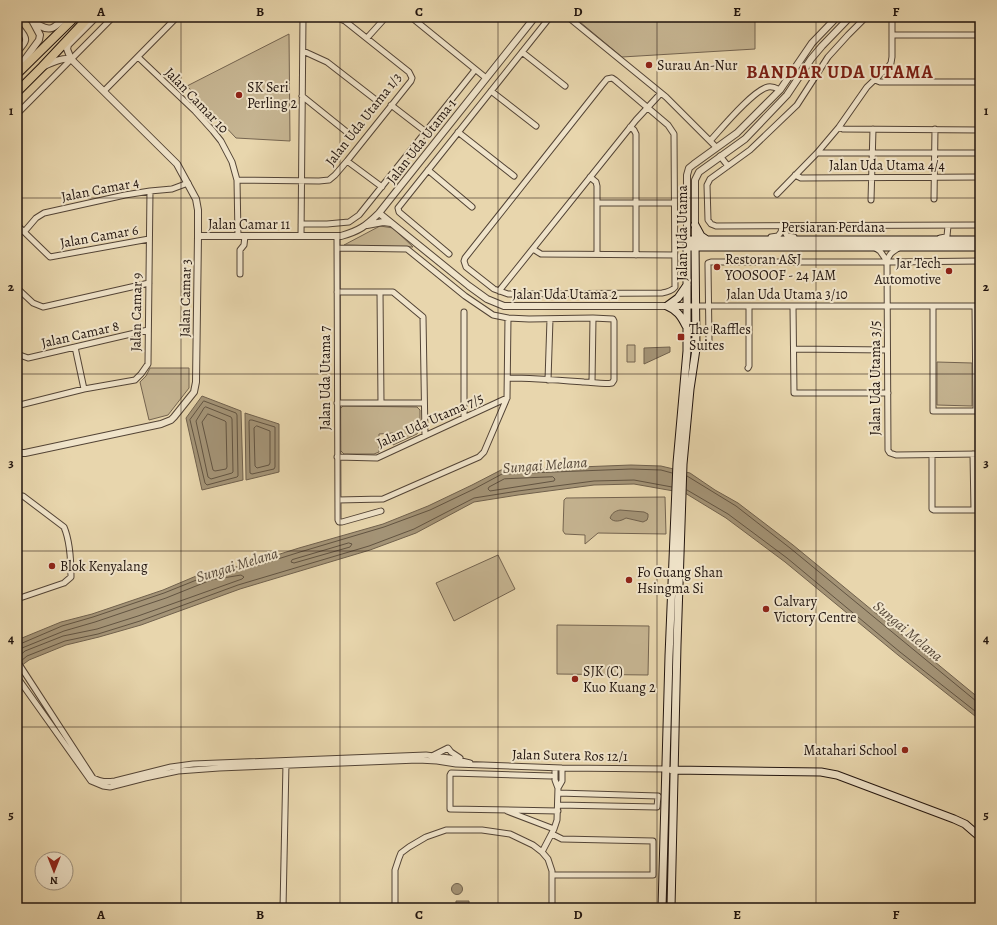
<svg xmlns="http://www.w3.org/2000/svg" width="997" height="925" viewBox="0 0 997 925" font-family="Alegreya,serif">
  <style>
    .green { fill: #c6b592; stroke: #746450 }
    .water { fill: #a49477; stroke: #70614d }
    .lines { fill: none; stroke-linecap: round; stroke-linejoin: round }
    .shore { stroke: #625442; stroke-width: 1 }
    .minor-casing { stroke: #534436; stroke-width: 7 }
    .tertiary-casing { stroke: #534436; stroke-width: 8 }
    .secondary-casing { stroke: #21140e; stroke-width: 9 }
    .trunk-casing { stroke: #21140e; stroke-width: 10 }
    .minor { stroke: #f0e4ca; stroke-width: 5 }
    .tertiary { stroke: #f0e4ca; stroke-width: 6 }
    .secondary { stroke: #f0e4ca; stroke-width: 7 }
    .trunk { stroke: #e8d6ad; stroke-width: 8 }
    .grid { fill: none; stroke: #21140e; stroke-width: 1; stroke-opacity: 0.55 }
    .poi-dot { fill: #8f2418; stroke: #f0e4ca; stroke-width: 1.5 }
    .labels { text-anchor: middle; stroke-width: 4; stroke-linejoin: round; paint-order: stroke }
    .poi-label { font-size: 14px; fill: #21140e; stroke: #f0e4ca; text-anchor: start }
    .street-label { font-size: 14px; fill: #21140e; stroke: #f0e4ca }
    .water-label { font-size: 15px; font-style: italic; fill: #554738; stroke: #f0e4ca }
    .district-label { font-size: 18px; font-weight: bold; letter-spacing: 1px; fill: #7a1f14; stroke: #f0e4ca }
    .neatline { fill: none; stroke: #21140e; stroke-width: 1.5 }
    .grid-label { font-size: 13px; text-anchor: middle; font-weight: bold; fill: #21140e }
  </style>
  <rect width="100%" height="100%" fill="#e8d6ad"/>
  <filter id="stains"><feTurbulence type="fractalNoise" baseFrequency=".005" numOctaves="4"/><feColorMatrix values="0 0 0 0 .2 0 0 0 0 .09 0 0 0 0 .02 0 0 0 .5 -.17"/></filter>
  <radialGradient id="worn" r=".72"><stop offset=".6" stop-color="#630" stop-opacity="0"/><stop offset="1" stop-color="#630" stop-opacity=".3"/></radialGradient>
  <path class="green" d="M574,17H755V49L622,57Z
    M289,34L290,141L236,138L187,86Z
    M380,226L393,228L413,247L344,245Z
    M627,345H635V362H627Z
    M937,362L972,363V406L937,405Z
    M150,368H189V388L168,415L149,420L140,382L146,376Z
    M343,406L417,407L420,410V429L417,434L393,445V433L379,434V452L374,454H344L340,450V409Z
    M665,497L666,534L598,533L585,544V535L565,534L563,531L564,500L566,498Z
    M498,555L515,589L454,621L436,583Z
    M557,625L649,626L648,675L557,674Z"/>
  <path class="water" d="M670,347V352L644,364V348Z
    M202,396L241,411L243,480L202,490L186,418Z
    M245,413L279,424V472L246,480Z
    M631,465L661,466L690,473L715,490L738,503L793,545L980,699V720L898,655L785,562L726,518L685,493L634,484L594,485L518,495L474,502L416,533L370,550L240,589L141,625L99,637L66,645L29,660L17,669V641L22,638L61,622L92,614L163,590L208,571L242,566L299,548L383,524L428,506L472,485L501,470Z
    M620,510L644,512L648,514V517L647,520L643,522L626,518C621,521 614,523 610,518C612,513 615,511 620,510Z
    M451.5 889a5.5 5.5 0 1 1 11 0a5.5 5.5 0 1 1-11 0Z
    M456,901H469V908H456Z"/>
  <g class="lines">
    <path class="shore" d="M204,401L236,413L237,415L238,476L237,477L207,485L205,483L190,420Z
      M206,407L231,417L232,419L233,472L232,473L211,479L208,477L196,421L204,408Z
      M208,414L225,421L226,422L227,467L226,469L215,471L213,470L202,422L207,415Z
      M250,420H252L275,427V467L274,469L252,474L250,473L249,422Z
      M257,426L270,431V463L269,465L257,468L255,466L254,428L255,427Z
      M687,476L736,506L790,548L976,701L980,702
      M553,477L555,479L554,481L490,491L488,489L489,487L504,479Z
      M687,490L728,514L787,558L900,652L980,715
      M349,543L352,544L350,547L294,563L291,562L292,560Z
      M17,644H20L62,626L93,617L164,593L209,575L243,570L300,552L384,527L430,510L474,489L502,474L631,469L661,470L672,473
      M17,649L22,648L64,631L95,622L166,598L211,580L241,575L244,577L242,579L138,616L97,629L63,636L25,651L17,658
      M21,661L27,656L65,641L98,634L140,621L238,585L369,546L414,529L474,498L518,491L594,481L634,480L672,487"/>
    <g class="minor-casing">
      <path id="minor" d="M411,17L486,78
        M568,17L666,97L716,147
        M866,17L848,35L828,57L797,105L750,150L710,179L707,185L708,220L711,224L716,226L980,225
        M17,25C27,39 30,39 17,52
        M892,35H980
        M367,38L386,17
        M303,51L327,62L376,100
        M522,52L565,86
        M138,57L195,111L213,131L221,141L232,162L237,180L238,236
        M612,78L615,80L668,125L674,134L675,287C672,291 668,292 662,293L508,294L494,289L466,267L464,261L465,258L602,85L607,79Z
        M875,80L880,82H980
        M104,91L177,17
        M491,91L536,126
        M302,96L348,133
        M391,105L426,132
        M17,114L113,17
        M630,127L634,130L636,134V255
        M839,127L843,129L980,130
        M458,132L514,176
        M710,141C721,129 753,90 768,87C773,86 776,88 780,90
        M817,153H980
        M720,156L728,166
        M347,161L382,187
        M428,170L472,207
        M795,175L801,178L980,177
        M590,177L596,182L597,186V254
        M237,180L319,181L329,180L335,175L347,161L411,81L412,78L409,72L345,21L336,17
        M777,194L817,153L839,127L867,87L889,66L891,63L892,57V17
        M934,199L935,129
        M871,200L873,129
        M597,203H674
        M301,224H327L349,222L359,215L475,70
        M17,225L50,257L149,239
        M782,226L787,236L794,237
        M24,232L36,218L44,213L125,195L150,191L172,189L188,183
        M301,236L303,17
        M337,236L338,520L339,522H342L381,511
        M771,237L778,236L781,232L782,227
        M940,238L946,237L947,236L948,226
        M874,247L880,251L887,261
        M900,247C893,252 890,252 887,261L888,450L890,453L896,455L980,454
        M337,248L407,249L465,296L493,315L508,318L529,319L593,318L613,319L614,321V380L612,383C603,385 593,382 584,382C558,380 533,378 508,378
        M533,249L541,254L675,255
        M449,254L399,212L398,208L550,17
        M240,274V250L244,245L245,236
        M17,288L33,303L43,307L149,283
        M499,291L636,120L661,93
        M337,292H393L423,317L425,436
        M380,292L381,403
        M687,306H980
        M793,306L794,393H888
        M933,306V411H980
        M975,306L976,411
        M464,312V418
        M709,340L708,266V263L711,262H892L980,261
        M75,347L84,389
        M794,349L887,350
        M17,354L28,358L148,330
        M748,368L749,366V306
        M548,380L550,319
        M592,382L593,318
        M337,403H424
        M17,404L20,405L84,389L135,380L141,374L148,364L150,191
        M973,454L974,510
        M932,455V509L934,510H980
        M337,457L377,458L507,398
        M17,496H23L64,527C70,541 71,562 71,577L64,583L17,599
        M338,500L383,499L479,457L484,452L507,398L508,318
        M17,661L93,778C101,782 106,782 115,781L171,767L193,764L426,755L449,758L470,763
        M17,677L91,781L103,786L110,787L145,778L178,771L219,768L418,760L437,761L456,764L562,768L666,769
        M434,755L448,748L451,752L460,758
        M551,776L451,773L450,775V809L558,811
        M558,788L562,781V768
        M558,805L657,807L658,796L558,793
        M507,811L554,829
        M552,834L562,839L653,841V875H553
        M542,852L554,829L557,820L558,788L555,780V768
        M283,908L286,763
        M395,908V870L399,858L401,853L409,847L426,837L446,830H482L510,834L533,845L542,852L548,859L552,871V908
        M552,908H568"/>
    </g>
    <g class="tertiary-casing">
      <path id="tertiary" d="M28,17C34,22 44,31 52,28C57,26 62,20 66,17
        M44,66C53,62 61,58 71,59
        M17,70L39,40L40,35L33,22
        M379,213L469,286L487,299L504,306H687
        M367,225L383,222L391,223
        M198,236H341C359,231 366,226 379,213L535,17
        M687,240V175L689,168L694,164L737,133L780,90L812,43L837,17
        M695,240V180L699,172L745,139L787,95L811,59L822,46L850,17
        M17,453H25L161,424L171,420L174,417L194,392L196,382L198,236V210L196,199L177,164L71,59L67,49L68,45L95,18"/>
    </g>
    <g class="secondary-casing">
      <path id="secondary" d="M695,225L701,236L707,240
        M691,247H980
        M667,306C677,310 681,316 686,326
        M667,306L678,298L687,285
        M672,770L821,772L837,775L954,819L965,824L980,837
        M662,908L669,656L677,463L687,351V240H980
        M671,908L677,645L683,464L690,389L696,349L695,240"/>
    </g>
    <g class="trunk-casing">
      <path id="trunk" d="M17,74L75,17
        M17,92L42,67L89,17"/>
    </g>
    <use href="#minor" class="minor"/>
    <use href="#tertiary" class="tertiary"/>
    <use href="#secondary" class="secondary"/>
    <use href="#trunk" class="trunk"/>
  </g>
  <path class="grid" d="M181,17V908M340,17V908M498,17V908M657,17V908M816,17V908M17,198H980M17,374H980M17,551H980M17,727H980"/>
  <g class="poi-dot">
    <circle cx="649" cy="65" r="4"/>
    <circle cx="239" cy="95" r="4"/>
    <circle cx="717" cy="267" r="4"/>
    <circle cx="949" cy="271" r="4"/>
    <rect x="677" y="333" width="8" height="8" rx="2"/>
    <circle cx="52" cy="566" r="4"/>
    <circle cx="629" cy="580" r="4"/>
    <circle cx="766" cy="609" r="4"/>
    <circle cx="575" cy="679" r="4"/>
    <circle cx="905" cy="750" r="4"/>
  </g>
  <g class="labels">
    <g class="poi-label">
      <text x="657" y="70">Surau An-Nur</text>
      <text x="247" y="92">SK Seri<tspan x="247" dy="16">Perling 2</tspan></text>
      <text x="725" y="264">Restoran A&amp;J<tspan x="725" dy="16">YOOSOOF - 24 JAM</tspan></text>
      <text x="941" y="268" text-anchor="end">Jar Tech<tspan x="941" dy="16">Automotive</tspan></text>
      <text x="689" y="334">The Raffles<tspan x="689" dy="16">Suites</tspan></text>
      <text x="60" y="571">Blok Kenyalang</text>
      <text x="637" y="577">Fo Guang Shan<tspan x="637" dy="16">Hsingma Si</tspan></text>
      <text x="774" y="606">Calvary<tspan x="774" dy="16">Victory Centre</tspan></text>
      <text x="583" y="676">SJK (C)<tspan x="583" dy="16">Kuo Kuang 2</tspan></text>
      <text x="897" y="755" text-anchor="end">Matahari School</text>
    </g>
    <g class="street-label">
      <text transform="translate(197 100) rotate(46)" y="5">Jalan Camar 10</text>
      <text transform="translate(363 119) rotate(-52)" y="5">Jalan Uda Utama 1/3</text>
      <text transform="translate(421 141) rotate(-52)" y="5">Jalan Uda Utama 1</text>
      <text x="887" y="170">Jalan Uda Utama 4/4</text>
      <text transform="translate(100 189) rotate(-11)" y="5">Jalan Camar 4</text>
      <text x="249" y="229">Jalan Camar 11</text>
      <text x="833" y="232">Persiaran Perdana</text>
      <text transform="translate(682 233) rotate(-90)" y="5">Jalan Uda Utama</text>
      <text transform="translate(99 236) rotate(-10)" y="5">Jalan Camar 6</text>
      <text x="565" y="299">Jalan Uda Utama 2</text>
      <text x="787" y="299">Jalan Uda Utama 3/10</text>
      <text transform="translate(185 298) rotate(-89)" y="5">Jalan Camar 3</text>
      <text transform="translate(136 312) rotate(-89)" y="5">Jalan Camar 9</text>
      <text transform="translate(80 334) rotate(-13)" y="5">Jalan Camar 8</text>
      <text transform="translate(325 378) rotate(-90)" y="5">Jalan Uda Utama 7</text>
      <text transform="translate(875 378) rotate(-90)" y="5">Jalan Uda Utama 3/5</text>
      <text transform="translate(430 420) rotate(-24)" y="5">Jalan Uda Utama 7/5</text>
      <text transform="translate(570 755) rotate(1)" y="5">Jalan Sutera Ros 12/1</text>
    </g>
    <g class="water-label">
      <text transform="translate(545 465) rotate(-4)" y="5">Sungai Melana</text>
      <text transform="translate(237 565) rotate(-17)" y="5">Sungai Melana</text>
      <text transform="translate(908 631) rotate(40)" y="5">Sungai Melana</text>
    </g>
    <g class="district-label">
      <text x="840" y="78">BANDAR UDA UTAMA</text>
    </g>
  </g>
  <rect width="997" height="925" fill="none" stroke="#e8d6ad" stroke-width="44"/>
  <g transform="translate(54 871) rotate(180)"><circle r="19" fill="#f0e4ca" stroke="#9d917f"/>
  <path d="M0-3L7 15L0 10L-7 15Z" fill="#8f2418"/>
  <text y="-6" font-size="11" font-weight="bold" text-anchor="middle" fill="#21140e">N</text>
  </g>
  <rect x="22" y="22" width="953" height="881" class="neatline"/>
  <g class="grid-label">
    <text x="101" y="16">A</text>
    <text x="260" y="16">B</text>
    <text x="419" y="16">C</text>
    <text x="578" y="16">D</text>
    <text x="737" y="16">E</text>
    <text x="896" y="16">F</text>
    <text x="11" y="115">1</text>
    <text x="986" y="115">1</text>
    <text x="11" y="291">2</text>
    <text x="986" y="291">2</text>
    <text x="11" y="467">3</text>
    <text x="986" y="467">3</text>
    <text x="11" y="643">4</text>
    <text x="986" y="643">4</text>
    <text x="11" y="819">5</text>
    <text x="986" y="819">5</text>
    <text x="101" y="919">A</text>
    <text x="260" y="919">B</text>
    <text x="419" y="919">C</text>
    <text x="578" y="919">D</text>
    <text x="737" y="919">E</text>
    <text x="896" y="919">F</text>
  </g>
  <rect width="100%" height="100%" filter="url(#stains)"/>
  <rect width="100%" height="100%" fill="url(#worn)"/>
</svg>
